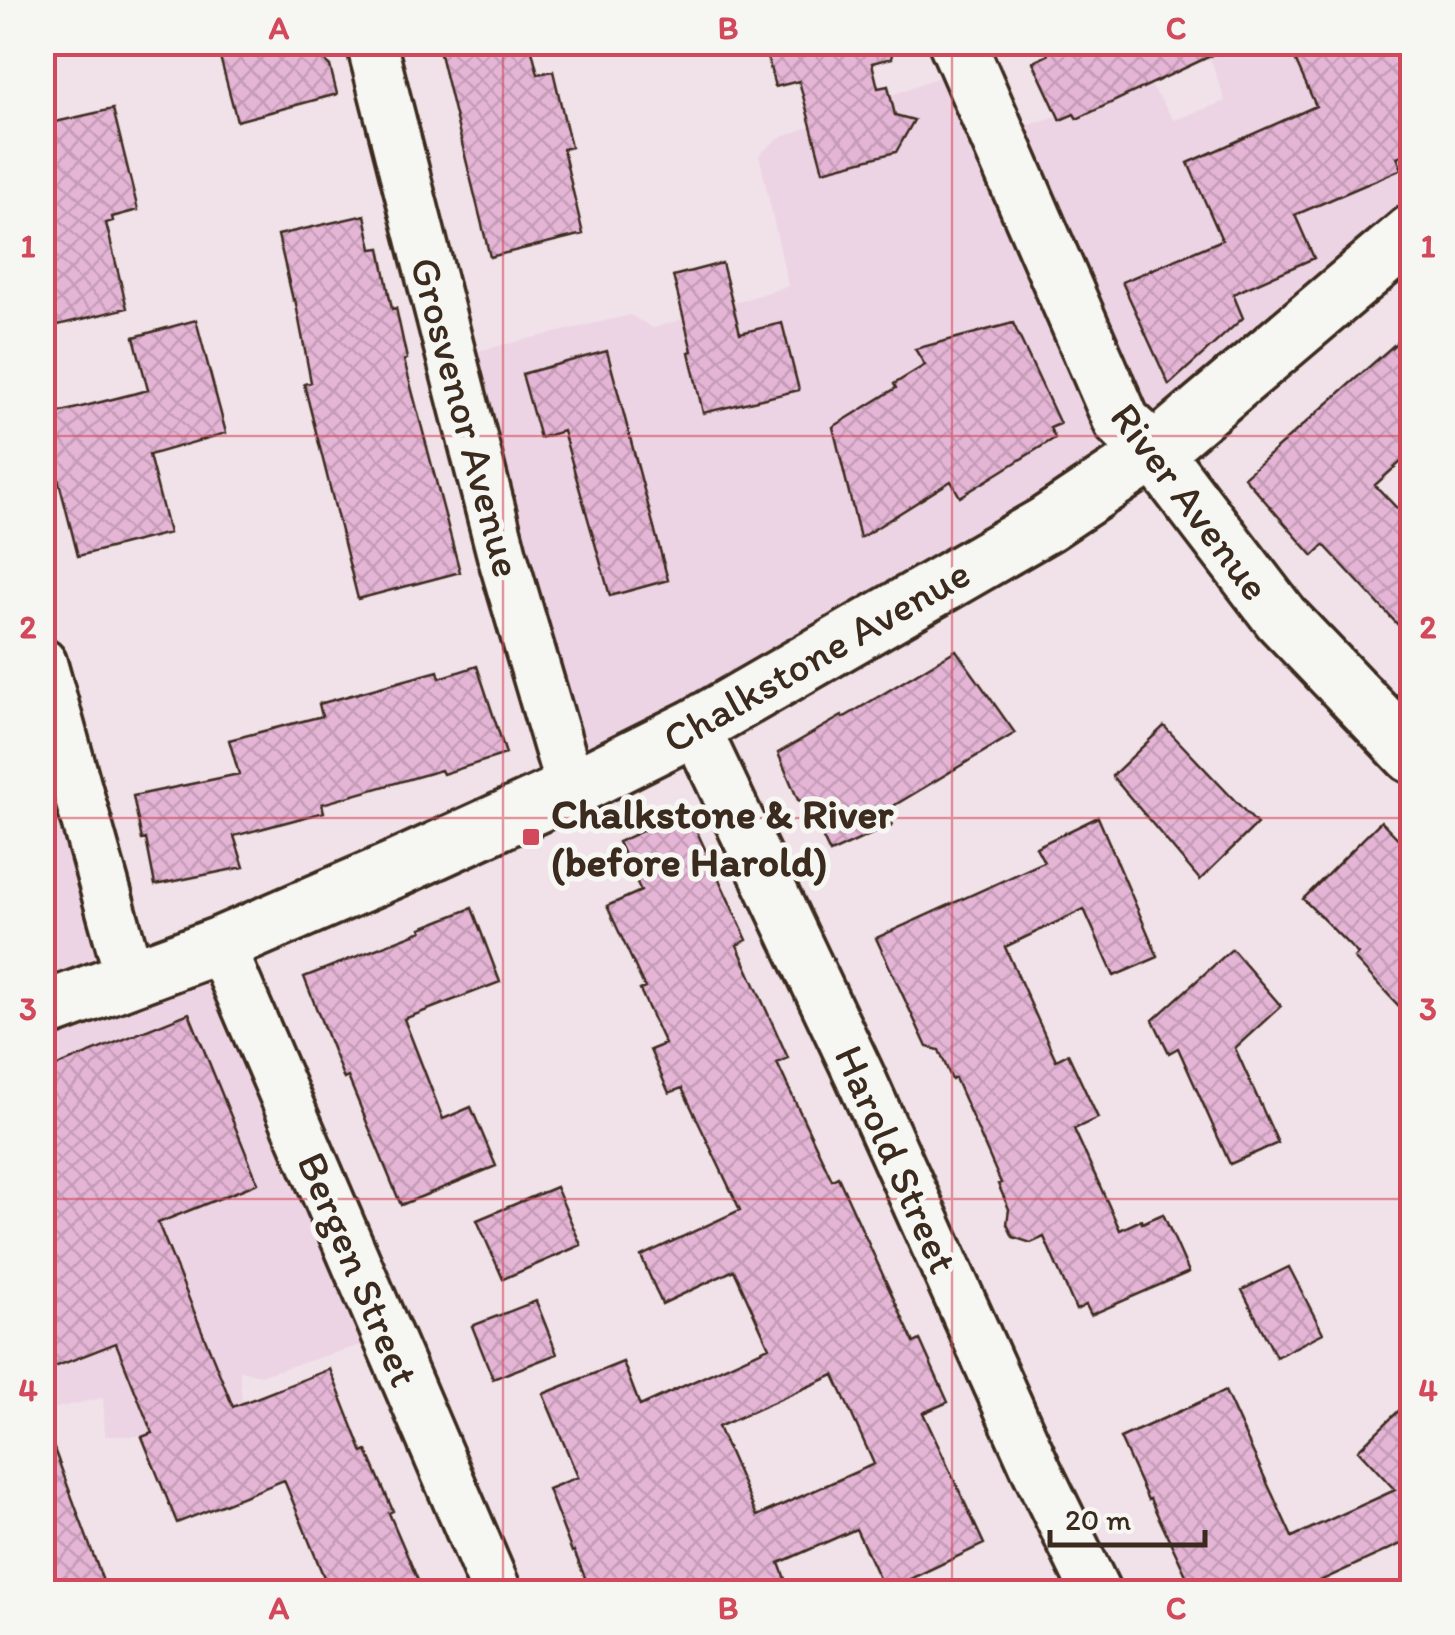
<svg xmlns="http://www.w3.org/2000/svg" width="1455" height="1635" viewBox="0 0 1455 1635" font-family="Itim,sans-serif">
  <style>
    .built { fill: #edd4e4 }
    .building { fill: url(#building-cross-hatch); stroke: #3b2a1e; stroke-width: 2.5; fill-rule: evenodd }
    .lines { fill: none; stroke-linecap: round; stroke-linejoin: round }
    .minor-casing { stroke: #3b2a1e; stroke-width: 55 }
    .tertiary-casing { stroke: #3b2a1e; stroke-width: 62 }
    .secondary-casing { stroke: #3b2a1e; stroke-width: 62 }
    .minor { stroke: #f6f6f2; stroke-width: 48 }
    .tertiary { stroke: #f6f6f2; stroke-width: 55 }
    .secondary { stroke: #f6f6f2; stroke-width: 55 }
    .grid { fill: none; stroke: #d1495b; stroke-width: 2.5; stroke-opacity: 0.55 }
    .poi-dot { fill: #d1495b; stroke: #f6f6f2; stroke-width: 4 }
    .labels { text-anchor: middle; stroke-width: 10; stroke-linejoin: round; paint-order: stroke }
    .street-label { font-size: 42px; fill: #3b2a1e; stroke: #f6f6f2 }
    .poi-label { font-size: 42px; font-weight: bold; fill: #3b2a1e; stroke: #f6f6f2; text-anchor: start }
    .neatline { fill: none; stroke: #d1495b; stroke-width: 4 }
    .grid-label { font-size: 32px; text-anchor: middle; font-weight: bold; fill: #d1495b }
  </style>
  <defs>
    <pattern id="building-cross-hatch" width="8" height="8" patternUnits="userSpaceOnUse" patternTransform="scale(2.5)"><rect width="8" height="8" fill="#e5b5d6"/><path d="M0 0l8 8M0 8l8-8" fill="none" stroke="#c59cb7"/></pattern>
  </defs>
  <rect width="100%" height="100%" fill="#f1e2ea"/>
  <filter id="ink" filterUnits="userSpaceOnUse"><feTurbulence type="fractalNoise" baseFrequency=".01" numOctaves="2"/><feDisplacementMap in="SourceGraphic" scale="20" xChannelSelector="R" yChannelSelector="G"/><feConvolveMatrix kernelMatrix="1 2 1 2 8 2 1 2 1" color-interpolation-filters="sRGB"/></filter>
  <g filter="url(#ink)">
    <path class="built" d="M1205,43H1412V259L583,796L460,355L630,315L653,328L788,286L759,155L777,139L967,66L1008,132L1151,85L1174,120L1225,101Z
      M42,706L134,973L227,960L385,1338L262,1375L240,1371L243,1418L165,1436H105L103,1398L43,1411Z"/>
    <path class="building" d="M275,42H319L324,60L330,66L337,94L237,121L220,57Z
      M437,42H530L538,74L553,71L571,147L563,149L583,234L490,257Z
      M764,42H890L892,58L872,63L878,88L888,86L895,115L914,120L896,152L823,171L799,81L775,87Z
      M1041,42H1240L1077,119L1074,114L1060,120L1033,62L1048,55Z
      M1287,42H1412V151L1397,157L1402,169L1295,215L1314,258L1233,294L1243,318L1169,385L1122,282L1222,240L1188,163L1316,106Z
      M113,109L138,210L112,217L113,221L106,223L127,308L42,329V125Z
      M365,215L372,249L380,248L392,309L396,308L407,359L404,360L460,572L358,599L304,384L311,382L295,299L293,300L278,235Z
      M722,263L740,333L782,323L799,390L703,413L689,352L692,351L673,276Z
      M196,320L226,433L149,455L169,533L78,556L58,478L56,479L49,451L42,444V417L148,390L134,337Z
      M1013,323L1060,424L1050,428L1055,438L960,497L951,481L860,538L833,427L896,388L894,384L925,365L915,349Z
      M1412,329V452L1375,485L1412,524V640L1324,545L1313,556L1244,477Z
      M607,351L668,580L610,596L563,431L540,438L522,374Z
      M956,650L1015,733L885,811L892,825L830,853L806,803L798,800L778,753L842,716L843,718Z
      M477,666L506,754L443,774L441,770L322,804L324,812L234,836L244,867L155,885L146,839L142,840L133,796L239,774L229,740L322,716L319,704L438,671L440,678Z
      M1164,726L1257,824L1200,880L1112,776Z
      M687,810L747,940L737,945L788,1058L777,1063L832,1180L838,1177L914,1343L920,1340L948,1402L923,1413L984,1544L885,1591L856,1529L779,1563L790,1592H591L574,1551L572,1552L548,1489L578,1477L543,1394L623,1362L640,1406L769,1347L734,1270L662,1304L641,1256L740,1210L682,1088L669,1093L650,1050L665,1044L640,990L645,988L607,906L641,891L618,842ZM834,1375L874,1464L757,1516L718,1427Z
      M1098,817L1158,957L1114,976L1084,909L1005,947L1056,1060L1068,1054L1098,1118L1074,1129L1120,1230L1141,1220L1142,1223L1163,1214L1189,1272L1091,1315L1086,1305L1076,1310L1044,1237L1031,1243L1013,1237L1007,1224L1009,1209L998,1184L1001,1183L955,1078L952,1080L939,1050L927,1047L876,938L1044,862L1036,847Z
      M1381,821L1412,853V1020L1354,958L1358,954L1303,899Z
      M472,908L500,982L404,1019L443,1119L471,1107L496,1166L401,1205L348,1077L344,1079L304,977L422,931L421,928Z
      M1232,949L1281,1006L1235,1048L1278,1143L1230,1164L1178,1048L1169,1053L1153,1020Z
      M189,1013L258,1183L158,1223L233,1407L330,1369L363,1453L367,1451L393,1511L389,1513L423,1592H330L284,1480L177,1523L142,1437L152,1433L116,1343L42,1372V1072Z
      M556,1187L581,1245L503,1279L477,1220Z
      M1289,1267L1323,1333L1276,1357L1242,1290Z
      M536,1301L557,1354L493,1379L472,1326Z
      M1225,1391L1292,1537L1395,1490L1358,1450L1412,1398V1539L1296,1592H1194L1150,1499L1148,1500L1120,1438Z
      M47,1430L107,1592H42V1431Z"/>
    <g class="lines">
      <g class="minor-casing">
        <path id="minor" d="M371,42L502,555L571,789
          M42,663L130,978
          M695,727L859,1074L1037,1471L1096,1592
          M220,945L497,1592"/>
      </g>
      <g class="tertiary-casing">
        <path id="tertiary" d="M957,42L1122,422L1154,452L1281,618L1412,755"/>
      </g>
      <g class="secondary-casing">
        <path id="secondary" d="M42,1011L220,945L398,868L571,789L695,727L1045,525L1154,452L1412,233"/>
      </g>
      <use href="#minor" class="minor"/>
      <use href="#tertiary" class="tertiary"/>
      <use href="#secondary" class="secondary"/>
    </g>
  </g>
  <path class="grid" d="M503,42V1592M952,42V1592M42,436H1412M42,818H1412M42,1199H1412"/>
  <rect class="poi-dot" x="521" y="827" width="20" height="20" rx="5"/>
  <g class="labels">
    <g class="street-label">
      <text transform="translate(467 417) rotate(75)" y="15">Grosvenor Avenue</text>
      <text transform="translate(1191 501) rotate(53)" y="15">River Avenue</text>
      <text transform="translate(816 655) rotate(-30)" y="15">Chalkstone Avenue</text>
      <text transform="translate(897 1159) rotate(66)" y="15">Harold Street</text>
      <text transform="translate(359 1269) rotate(67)" y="15">Bergen Street</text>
    </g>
    <g class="poi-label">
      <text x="551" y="828">Chalkstone &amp; River<tspan x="551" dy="48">(before Harold)</tspan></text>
    </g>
  </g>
  <rect width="1455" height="1635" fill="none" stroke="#f6f6f2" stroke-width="110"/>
  <path d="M1050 1530v15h155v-15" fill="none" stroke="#3b2a1e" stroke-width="5"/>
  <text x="1065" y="1530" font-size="30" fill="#3b2a1e" stroke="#f6f6f2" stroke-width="8" paint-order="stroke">20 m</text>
  <rect x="55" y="55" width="1345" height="1525" class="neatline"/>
  <g class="grid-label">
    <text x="279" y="39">A</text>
    <text x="728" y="39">B</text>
    <text x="1176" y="39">C</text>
    <text x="28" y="257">1</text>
    <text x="1428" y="257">1</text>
    <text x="28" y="638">2</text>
    <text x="1428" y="638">2</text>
    <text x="28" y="1020">3</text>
    <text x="1428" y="1020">3</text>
    <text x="28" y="1401">4</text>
    <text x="1428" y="1401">4</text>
    <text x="279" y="1619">A</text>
    <text x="728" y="1619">B</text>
    <text x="1176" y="1619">C</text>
  </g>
</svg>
